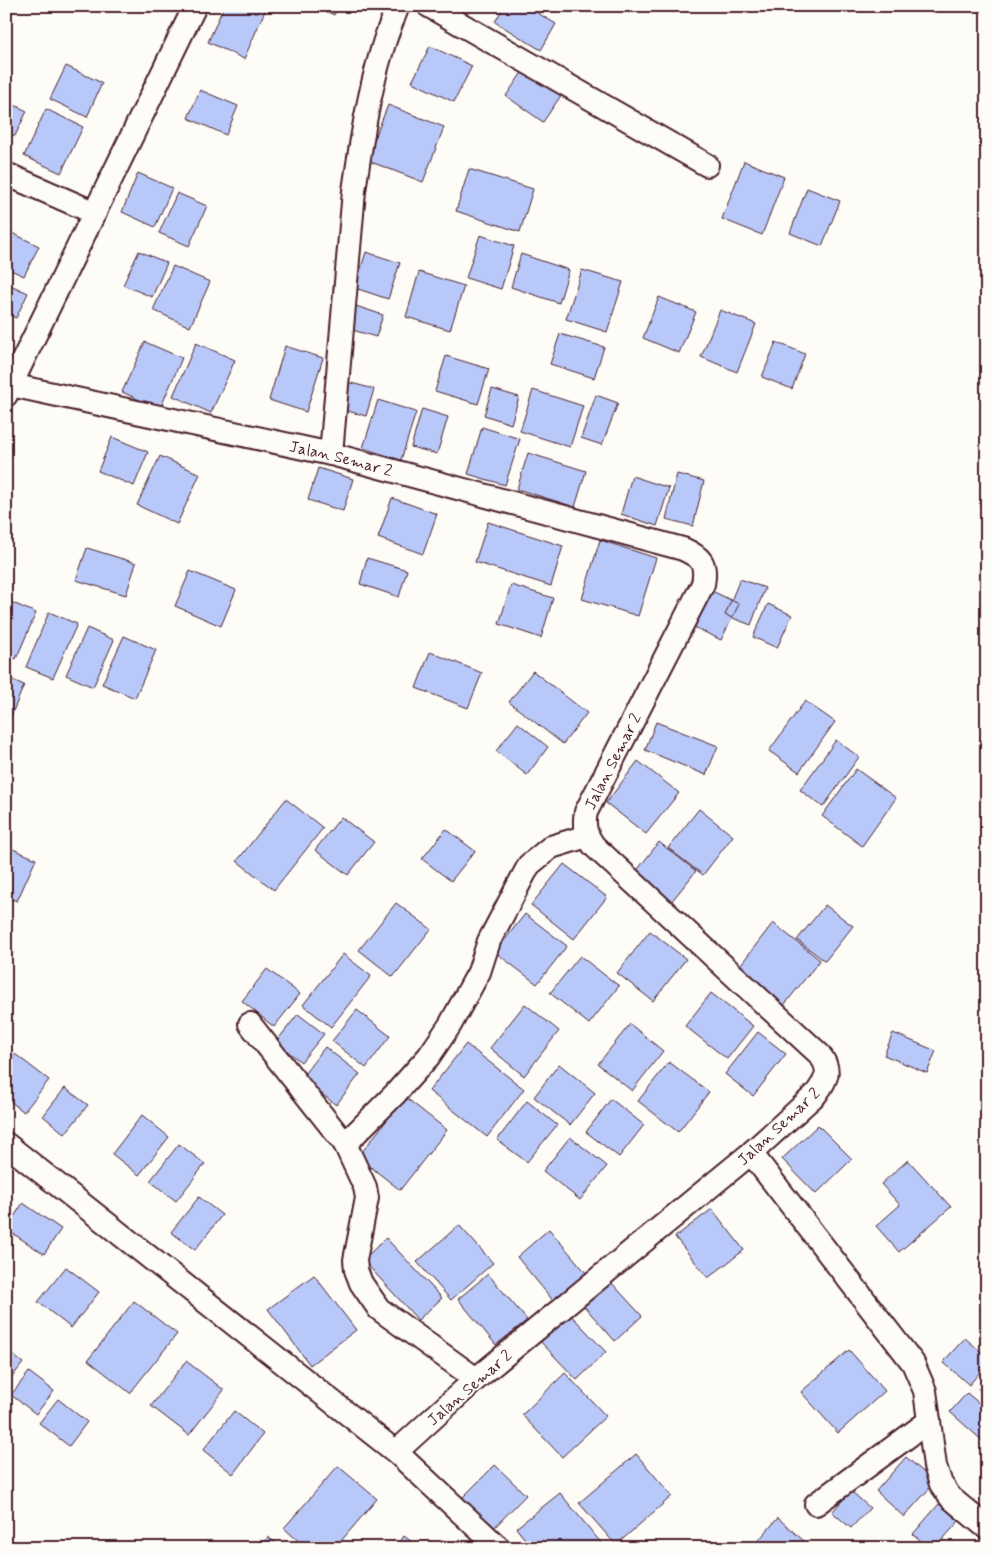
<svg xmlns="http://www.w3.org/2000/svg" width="993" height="1554" viewBox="0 0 993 1554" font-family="Mynerve,sans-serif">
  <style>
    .building { fill: #b8c9f9; stroke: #4a1f2b }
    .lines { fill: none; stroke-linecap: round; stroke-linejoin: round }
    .street-casing { stroke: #4a1f2b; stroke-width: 26 }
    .street { stroke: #fdfcf7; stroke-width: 22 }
    .labels { text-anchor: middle; stroke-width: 4; stroke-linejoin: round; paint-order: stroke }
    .street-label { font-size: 16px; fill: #4a1f2b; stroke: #fdfcf7 }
  </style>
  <rect width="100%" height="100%" fill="#fdfcf7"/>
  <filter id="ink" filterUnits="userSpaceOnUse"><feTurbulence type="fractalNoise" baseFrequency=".02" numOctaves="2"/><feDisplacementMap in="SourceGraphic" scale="10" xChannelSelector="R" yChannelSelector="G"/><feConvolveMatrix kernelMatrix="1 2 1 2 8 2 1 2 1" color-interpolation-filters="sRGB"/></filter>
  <g filter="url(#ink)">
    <path class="building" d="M224,6H267L244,59L208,42Z
      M315,6H338L334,15Z
      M504,6H526L556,24L541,50L495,22Z
      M430,46L472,66L454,102L412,82Z
      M66,66L102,83L87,117L50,99Z
      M525,68L562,94L543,122L506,96Z
      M200,90L238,106L226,135L188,118Z
      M6,101L27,111L15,136L6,133Z
      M388,105L444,127L423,182L366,160Z
      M46,109L83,127L61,173L24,156Z
      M744,161L784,177L762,235L722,219Z
      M469,169L533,189L520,232L456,211Z
      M138,173L172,188L155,227L122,212Z
      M807,188L840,201L822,246L790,233Z
      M177,193L207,206L189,246L159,233Z
      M6,230L39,246L24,276L6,268Z
      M480,235L514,246L501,289L466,278Z
      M139,251L167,263L152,297L123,285Z
      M366,252L400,263L388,299L355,288Z
      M521,254L569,270L559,303L511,287Z
      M173,266L210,282L190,327L153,310Z
      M582,270L623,282L607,332L566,319Z
      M419,272L464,286L450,330L406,317Z
      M6,283L28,293L16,318L6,314Z
      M659,297L696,312L679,353L643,338Z
      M353,305L383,315L376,337L346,328Z
      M720,310L756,324L737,372L701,357Z
      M6,334L11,336L6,345Z
      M560,334L604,347L594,378L550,364Z
      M145,342L182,358L160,409L122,392Z
      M776,342L805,354L792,389L762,377Z
      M196,343L235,360L211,413L173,396Z
      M285,346L323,358L306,412L269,400Z
      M446,356L489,369L478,404L435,391Z
      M347,382L374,389L366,416L340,409Z
      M492,389L519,397L511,424L484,415Z
      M533,390L583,406L570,447L520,431Z
      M596,395L618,403L602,445L581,438Z
      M378,400L416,412L401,460L363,448Z
      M422,409L448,417L437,454L411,447Z
      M482,427L520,439L505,485L468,474Z
      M112,437L148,452L134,486L98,471Z
      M528,453L586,471L575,507L517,489Z
      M160,456L200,474L177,524L137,505Z
      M318,468L353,479L343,511L308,500Z
      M677,474L704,481L693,526L666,519Z
      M632,476L669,488L657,526L621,514Z
      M392,498L437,514L423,554L378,538Z
      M488,522L563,546L551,586L475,562Z
      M600,540L656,558L638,616L582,599Z
      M87,548L136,563L126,595L76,580Z
      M367,558L407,570L399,597L360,584Z
      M190,571L236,590L221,626L175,606Z
      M740,579L765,588L751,625L725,615Z
      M511,585L553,598L541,638L499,624Z
      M708,589L739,604L721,640L690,625Z
      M6,600L36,613L16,659L6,655Z
      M768,604L792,615L777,648L753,637Z
      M49,612L77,624L53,678L26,667Z
      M87,628L114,640L93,687L66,675Z
      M124,636L156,650L135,698L102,684Z
      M430,652L482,673L468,708L416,688Z
      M533,671L587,713L563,744L509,702Z
      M6,677L24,685L9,721L6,719Z
      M805,701L835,722L799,772L769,751Z
      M656,722L718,746L706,775L645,750Z
      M518,723L548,747L527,775L496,751Z
      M836,740L859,757L823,807L800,790Z
      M638,761L679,793L646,834L606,803Z
      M856,769L896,798L862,846L822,816Z
      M286,799L323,828L274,890L237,861Z
      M699,809L733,836L703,875L668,848Z
      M341,817L374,842L348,875L315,850Z
      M446,829L475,851L451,881L422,859Z
      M659,842L696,871L671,902L635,873Z
      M6,846L36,859L17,901L6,897Z
      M564,864L607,897L574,939L531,905Z
      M396,903L431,929L393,977L359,950Z
      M825,905L853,926L825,961L797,940Z
      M525,914L567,946L537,984L495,952Z
      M773,923L820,960L781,1009L734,973Z
      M650,931L686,959L653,1001L617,973Z
      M343,954L371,976L331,1027L303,1005Z
      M580,956L619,986L589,1024L550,993Z
      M267,969L300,994L274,1027L242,1001Z
      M711,993L753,1026L727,1059L685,1026Z
      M525,1004L559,1031L524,1076L490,1048Z
      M357,1010L390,1036L366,1068L332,1041Z
      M298,1014L324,1034L301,1062L276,1042Z
      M630,1024L663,1051L632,1091L598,1064Z
      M758,1032L786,1054L753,1096L725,1074Z
      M893,1033L936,1051L927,1073L884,1055Z
      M466,1044L524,1089L487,1137L429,1091Z
      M325,1047L360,1074L336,1105L301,1078Z
      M15,1054L49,1080L24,1112L6,1098V1066Z
      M669,1062L709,1092L678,1132L638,1101Z
      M559,1064L595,1093L570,1125L534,1097Z
      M65,1088L88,1105L65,1134L43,1116Z
      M405,1097L447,1130L400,1190L358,1157Z
      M611,1099L644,1125L619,1157L586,1132Z
      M527,1101L557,1125L527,1162L497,1140Z
      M142,1115L169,1137L139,1175L112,1154Z
      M818,1125L852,1159L816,1194L782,1159Z
      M570,1137L607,1166L580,1200L543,1171Z
      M179,1144L205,1164L176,1201L150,1181Z
      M908,1160L951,1207L899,1252L876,1226L900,1205L881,1184Z
      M199,1197L222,1215L195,1250L171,1232Z
      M23,1203L61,1229L44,1254L6,1229Z
      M712,1209L744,1250L708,1278L675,1237Z
      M459,1225L493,1263L451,1300L417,1262Z
      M549,1229L588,1275L555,1303L517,1257Z
      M386,1238L442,1298L418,1320L363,1260Z
      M66,1267L99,1292L71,1328L38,1302Z
      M488,1274L527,1320L496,1345L458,1299Z
      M314,1275L356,1330L310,1365L268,1309Z
      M610,1281L642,1316L615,1341L583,1305Z
      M134,1301L177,1334L130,1393L88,1360Z
      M568,1312L606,1352L577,1380L538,1339Z
      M965,1338L987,1357V1364L969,1385L943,1362Z
      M6,1350L23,1363L6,1385Z
      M849,1350L885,1391L838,1433L801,1392Z
      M186,1361L224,1390L189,1435L151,1406Z
      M29,1372L54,1391L36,1414L11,1395Z
      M565,1373L606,1416L562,1457L522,1415Z
      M987,1380V1396L978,1389Z
      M967,1393L987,1410V1442L985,1443L950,1412Z
      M58,1399L87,1422L69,1446L39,1423Z
      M234,1411L263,1434L233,1474L203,1450Z
      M636,1454L672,1496L616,1545L579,1503Z
      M906,1457L935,1482L904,1517L876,1491Z
      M495,1465L526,1495L489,1533L458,1502Z
      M338,1466L377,1499L335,1548H306L284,1528Z
      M851,1491L870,1508L851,1528L832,1512Z
      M560,1493L602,1544L598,1548H532L516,1528Z
      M939,1504L959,1521L935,1548H929L913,1534Z
      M778,1518L812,1548H752Z
      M404,1536L420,1548H395Z
      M268,1537L282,1548H260Z
      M358,1543L364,1548H353Z"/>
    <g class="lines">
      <g class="street-casing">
        <g id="street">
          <path d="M429,6L707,165"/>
          <path d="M6,174L95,213"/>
          <path id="s1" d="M11,385L331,454L683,549C701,557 707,563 703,584L586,812C583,826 586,835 594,846L819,1054C832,1070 827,1079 816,1094L751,1153L476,1379L396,1452"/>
          <path d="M6,395L195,6"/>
          <path d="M331,454L354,191C361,143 368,96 382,50C386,35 392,21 398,6"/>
          <path d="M250,1024L345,1144L365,1187L367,1198L355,1260L356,1270L361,1283L379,1309L476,1379"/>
          <path d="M6,1144L396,1452L499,1548"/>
          <path d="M345,1144L395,1094L429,1056L450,1025L479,972L489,941L529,865L551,847L587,836"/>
          <path d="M751,1153L913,1363L925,1391L935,1466L941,1484L951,1498L987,1528"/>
          <path d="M816,1504L929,1421"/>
        </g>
      </g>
      <use href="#street" class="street"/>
    </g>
  </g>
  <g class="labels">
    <g class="street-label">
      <text dy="6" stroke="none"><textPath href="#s1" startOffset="338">Jalan Semar 2</textPath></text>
      <text transform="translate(612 761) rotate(-63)" y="6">Jalan Semar 2</text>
      <text transform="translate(778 1126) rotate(-43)" y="6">Jalan Semar 2</text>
      <text transform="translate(469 1387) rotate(-41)" y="6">Jalan Semar 2</text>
    </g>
  </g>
  <rect width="993" height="1554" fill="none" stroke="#fdfcf7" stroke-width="25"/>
  <rect x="12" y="12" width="968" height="1529" fill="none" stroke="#4a1f2b" stroke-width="2" filter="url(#ink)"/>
</svg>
